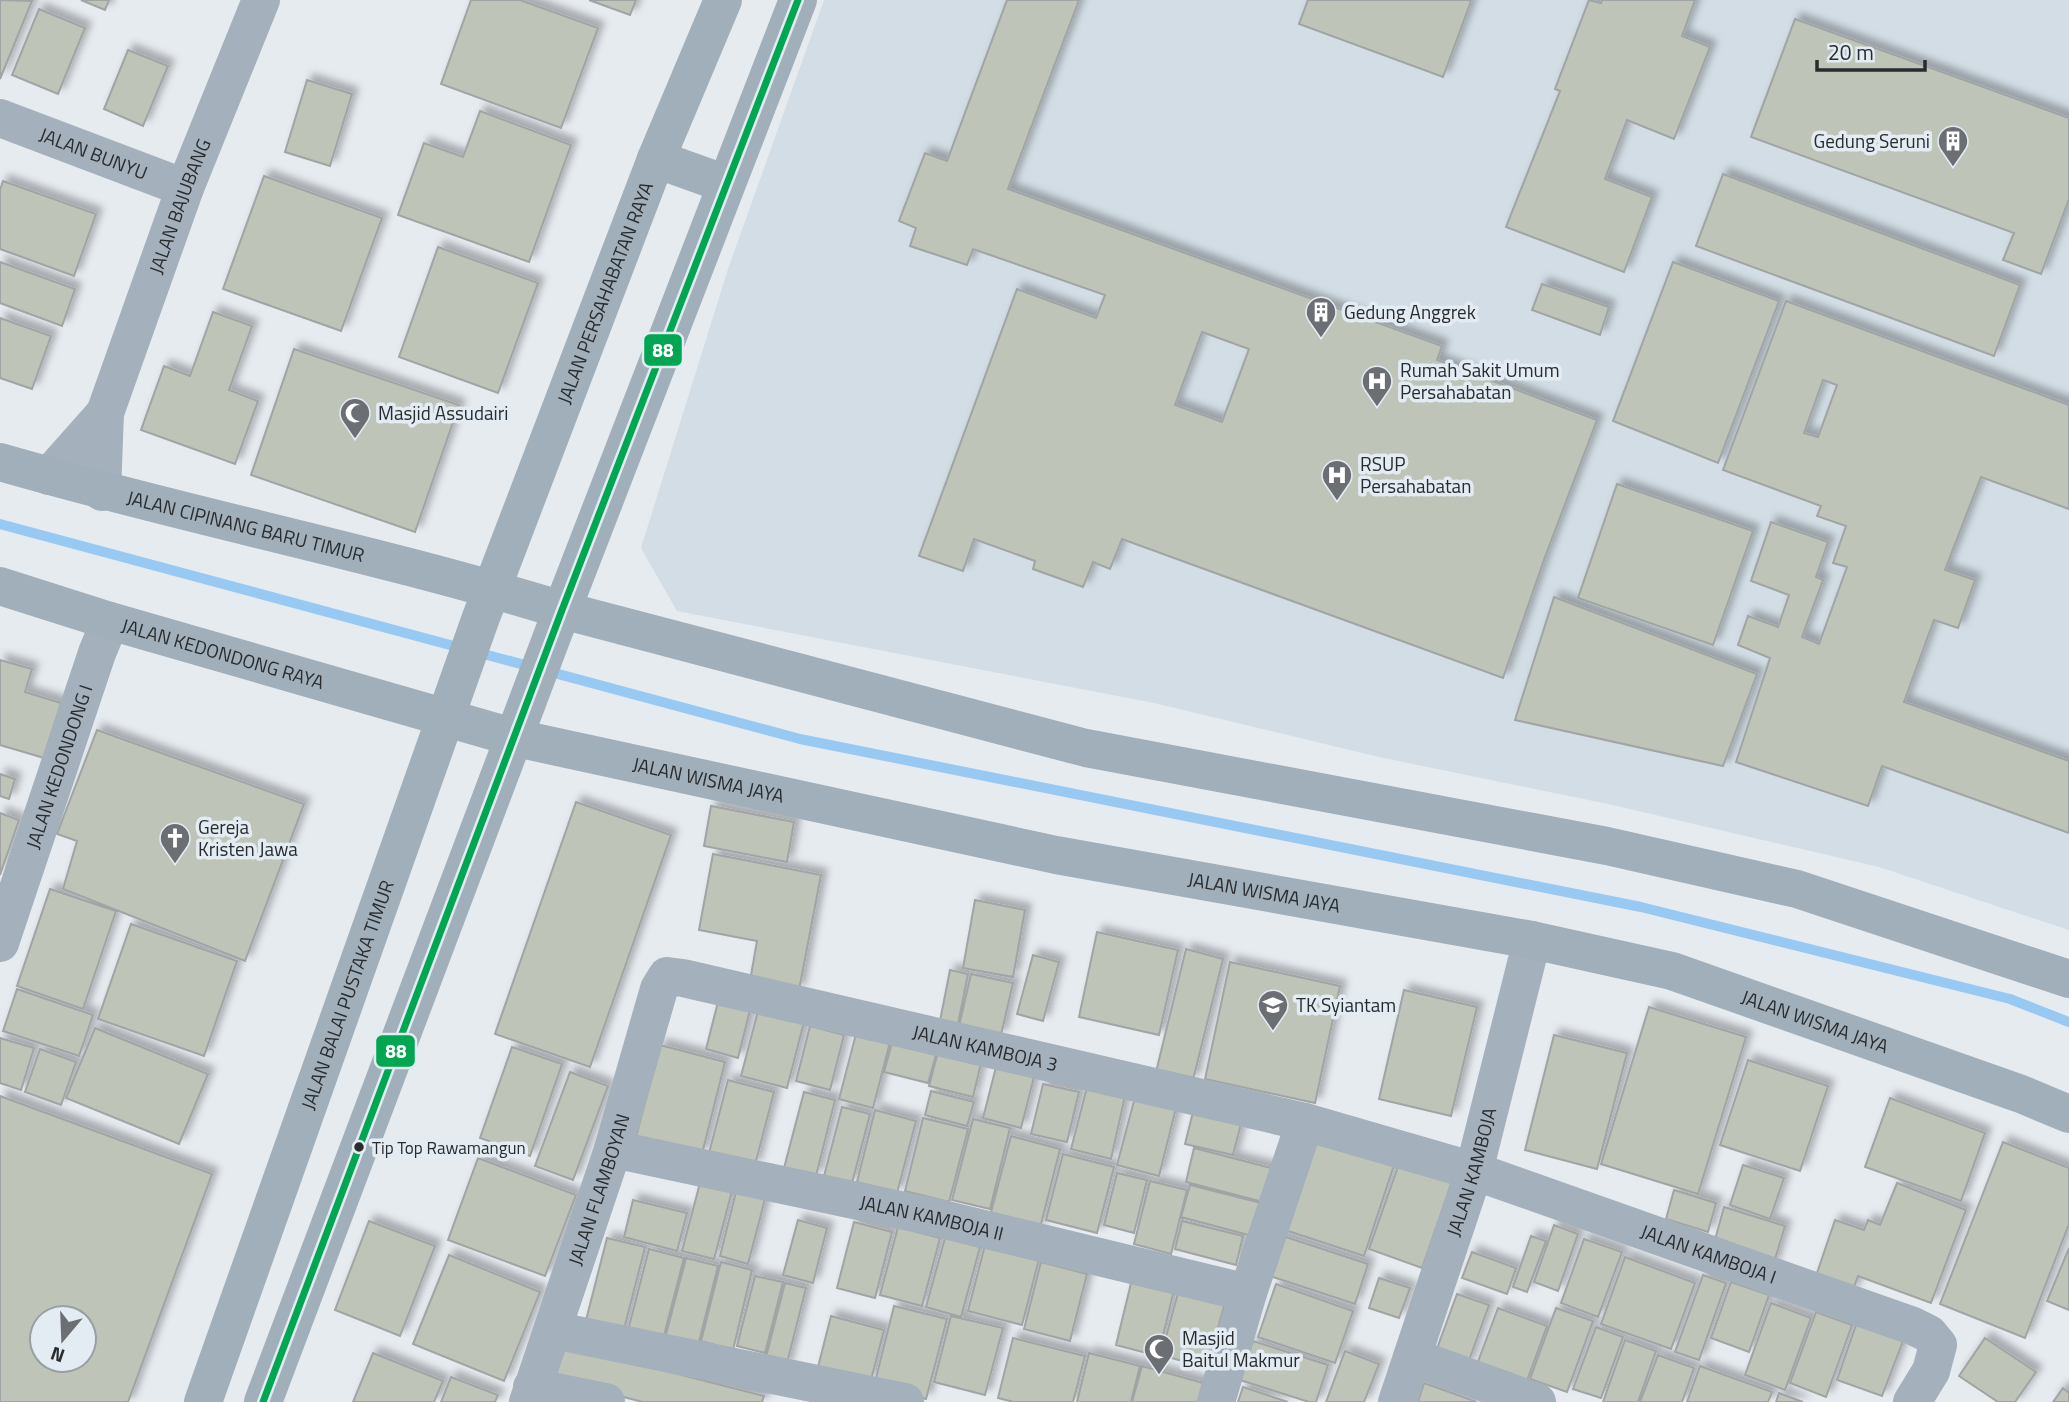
<svg xmlns="http://www.w3.org/2000/svg" width="2069" height="1402" viewBox="0 0 2069 1402" font-family="'Titillium Web',sans-serif">
  <style>
    .built { fill: #d2dde5 }
    .lines { fill: none; stroke-linecap: round; stroke-linejoin: round }
    .stream { stroke: #98c9f3; stroke-width: 10 }
    .building { fill: #bec4b7; stroke: #a1a4a4; stroke-width: 2; fill-rule: evenodd; filter: url(#shadow) }
    .street { stroke: #a4b0bc; stroke-width: 38 }
    .secondary { stroke: #a0afba; stroke-width: 38 }
    .bus-1-casing { stroke: #e3ebf3; stroke-width: 12 }
    .bus-1 { stroke: #00a651; stroke-width: 7 }
    .bus-dot { fill: #292c2f; stroke: #e3ebf3; stroke-width: 2.5 }
    .labels { text-anchor: middle; stroke-width: 7; stroke-linejoin: round; paint-order: stroke }
    .bus-label { font-size: 17px; fill: #292c2f; stroke: #e3ebf3; text-anchor: start }
    .poi-label { font-size: 19px; fill: #292c2f; stroke: #e3ebf3; text-anchor: start }
    .street-label { font-size: 19px; fill: #292c2f; stroke: #e3ebf3 }
    .line-badge { stroke: #e3ebf3; stroke-width: 2.5 }
    .badge-label { font-size: 19px; text-anchor: middle; font-weight: bold; fill: #fff }
  </style>
  <defs>
    <filter id="shadow"><feDropShadow dx="6" dy="-6" stdDeviation="3.5" flood-color="#0004"/></filter>
  </defs>
  <rect width="100%" height="100%" fill="#e6ebf0"/>
  <path class="built" d="M824,0H2069V930L1879,867L1608,804L1379,757L1154,703L677,611L641,548L728,269Z"/>
  <g class="lines">
    <path class="stream" d="M0,524L800,739L1641,907L2010,999L2069,1022"/>
  </g>
  <path class="building" d="M0,0L32,1L0,79Z
    M81,0H109L105,10Z
    M471,0H520L598,28L561,128L441,84Z
    M589,0H636L630,15Z
    M1007,0H1079L1008,189L1442,346L1437,360L1597,420L1545,557L1503,678L1122,539L1110,569L1093,562L1083,587L1033,569L1035,561L974,539L963,571L919,556L1017,289L1096,318L1105,295L973,249L967,265L910,246L916,228L899,221L925,153L947,161ZM1202,332L1249,349L1222,422L1175,405Z
    M1308,0H1468L1471,1L1443,77L1299,24Z
    M1589,0L1601,3L1602,0H1695L1682,36L1710,47L1674,139L1627,120L1605,179L1652,197L1624,272L1506,227L1560,91L1555,89Z
    M39,9L85,28L58,94L12,75Z
    M1795,19L2069,118V199L2041,274L2003,260L2014,233L1751,137Z
    M128,50L168,66L143,126L104,109Z
    M307,80L352,94L330,166L285,152Z
    M480,111L571,145L529,262L398,215L424,143L463,157Z
    M1723,174L2020,285L1994,356L1696,246Z
    M264,176L382,218L341,331L223,289Z
    M3,181L96,214L74,276L0,249V190Z
    M438,247L538,283L498,393L399,357Z
    M0,262L75,289L62,326L0,303Z
    M1673,262L1779,301L1718,463L1613,421Z
    M1542,284L1609,307L1600,335L1532,310Z
    M1786,301L2069,405V509L1981,477L1945,570L1975,580L1958,628L1934,620L1904,702L2069,761V833L1882,766L1868,806L1736,762L1770,658L1738,645L1748,616L1778,627L1789,595L1751,581L1771,522L1828,542L1816,577L1823,580L1802,637L1819,644L1847,567L1833,563L1846,526L1817,516L1821,506L1723,470ZM1823,380L1837,385L1818,437L1804,433Z
    M213,312L252,326L229,390L258,401L235,464L141,430L164,366L190,376Z
    M0,318L51,336L32,389L0,378Z
    M294,349L459,405L415,532L251,475Z
    M1617,484L1753,531L1713,645L1578,598Z
    M1554,597L1757,674L1723,766L1515,720Z
    M0,660L32,669L25,692L61,703L44,758L0,745Z
    M97,730L304,804L245,961L63,889L77,841L57,834Z
    M0,774L15,779L9,799L0,796Z
    M576,802L671,835L590,1067L495,1034Z
    M711,806L794,822L787,862L704,846Z
    M0,813L19,820L0,875Z
    M713,854L821,875L799,990L750,981L757,941L699,930Z
    M50,889L116,911L83,1009L17,986Z
    M975,900L1025,910L1013,977L963,968Z
    M131,924L237,961L204,1056L98,1019Z
    M1097,932L1178,950L1159,1035L1079,1017Z
    M1186,949L1223,959L1193,1080L1156,1072Z
    M1033,955L1059,962L1043,1021L1017,1014Z
    M1230,962L1340,986L1315,1103L1205,1079Z
    M950,970L968,974L958,1024L940,1021Z
    M971,974L1013,983L1001,1035L959,1026Z
    M17,989L93,1015L79,1056L3,1031Z
    M1404,990L1477,1007L1451,1116L1379,1099Z
    M720,994L752,1002L738,1058L706,1049Z
    M759,1007L805,1018L787,1088L741,1076Z
    M1649,1007L1746,1037L1698,1194L1601,1164Z
    M810,1026L844,1035L830,1090L796,1081Z
    M95,1028L208,1074L179,1144L66,1098Z
    M856,1034L890,1042L873,1108L839,1099Z
    M1554,1035L1627,1053L1597,1169L1525,1150Z
    M0,1038L34,1048L21,1090L0,1083Z
    M892,1043L936,1055L928,1083L884,1072Z
    M660,1045L725,1062L702,1154L636,1137Z
    M512,1047L562,1064L530,1156L480,1138Z
    M40,1049L76,1062L61,1105L25,1092Z
    M938,1052L981,1063L973,1097L929,1086Z
    M1748,1060L1828,1086L1800,1171L1720,1145Z
    M996,1067L1034,1077L1021,1128L983,1118Z
    M570,1072L608,1086L573,1180L535,1166Z
    M728,1080L774,1092L755,1165L709,1153Z
    M1043,1084L1079,1092L1067,1142L1031,1134Z
    M1087,1087L1125,1096L1111,1159L1071,1149Z
    M931,1091L974,1102L967,1126L925,1115Z
    M804,1092L835,1100L816,1176L784,1168Z
    M0,1096L212,1174L128,1402H0ZM42,1318H84V1360H42Z
    M1135,1097L1176,1108L1159,1176L1117,1165Z
    M1890,1098L1985,1133L1961,1201L1865,1167Z
    M842,1107L870,1114L852,1183L824,1176Z
    M1194,1108L1242,1120L1233,1155L1185,1144Z
    M875,1110L916,1121L897,1193L857,1182Z
    M923,1118L968,1129L949,1202L905,1191Z
    M973,1119L1010,1128L990,1209L952,1200Z
    M1317,1133L1396,1159L1364,1256L1285,1230Z
    M1011,1136L1060,1149L1040,1228L990,1216Z
    M2003,1142L2069,1168V1224L2025,1338L1940,1304Z
    M1194,1148L1275,1169L1267,1203L1186,1182Z
    M1063,1154L1114,1167L1097,1233L1046,1220Z
    M478,1158L576,1195L545,1276L448,1240Z
    M1400,1161L1453,1179L1422,1268L1369,1249Z
    M1743,1165L1784,1178L1770,1219L1730,1205Z
    M1117,1173L1147,1180L1134,1233L1104,1225Z
    M1150,1181L1187,1190L1171,1254L1134,1244Z
    M700,1183L732,1191L714,1259L682,1251Z
    M1897,1183L1966,1210L1931,1303L1858,1276L1852,1292L1815,1279L1835,1220L1864,1230L1868,1220L1880,1225Z
    M1190,1185L1265,1204L1256,1237L1181,1217Z
    M1674,1190L1716,1203L1708,1232L1666,1219Z
    M736,1192L765,1199L748,1264L720,1256Z
    M633,1200L687,1213L677,1251L624,1237Z
    M1724,1207L1785,1226L1773,1266L1713,1247Z
    M798,1220L827,1228L813,1283L783,1275Z
    M369,1221L435,1246L400,1336L335,1310Z
    M1182,1221L1243,1236L1236,1265L1175,1249Z
    M854,1222L892,1232L875,1298L837,1288Z
    M1554,1225L1578,1234L1558,1291L1534,1282Z
    M898,1227L940,1238L922,1306L880,1295Z
    M1280,1235L1368,1264L1355,1304L1267,1275Z
    M1531,1236L1546,1241L1527,1292L1513,1287Z
    M607,1238L645,1247L621,1341L583,1332Z
    M945,1238L980,1247L961,1317L926,1307Z
    M1584,1239L1622,1252L1598,1317L1561,1303Z
    M985,1245L1039,1259L1022,1325L968,1311Z
    M2069,1248V1310L2047,1301Z
    M649,1249L684,1258L661,1347L626,1338Z
    M1472,1252L1516,1268L1507,1294L1462,1278Z
    M449,1255L540,1292L504,1381L413,1344Z
    M1625,1257L1695,1283L1671,1349L1601,1324Z
    M686,1258L718,1266L697,1350L664,1342Z
    M721,1262L752,1270L733,1350L701,1341Z
    M1041,1262L1087,1274L1070,1341L1024,1329Z
    M1133,1275L1175,1286L1158,1356L1116,1345Z
    M1703,1275L1726,1283L1699,1360L1675,1352Z
    M755,1276L783,1282L765,1353L737,1346Z
    M1379,1278L1410,1288L1399,1318L1369,1308Z
    M1181,1282L1227,1295L1207,1368L1161,1355Z
    M1731,1282L1769,1295L1749,1352L1711,1338Z
    M785,1283L806,1288L786,1367L765,1361Z
    M1276,1284L1353,1311L1335,1363L1258,1337Z
    M1457,1294L1489,1305L1467,1366L1435,1354Z
    M1771,1303L1811,1318L1785,1390L1745,1375Z
    M894,1306L947,1319L926,1399L874,1386Z
    M1498,1308L1547,1326L1525,1386L1476,1367Z
    M1556,1308L1593,1321L1567,1392L1530,1379Z
    M1816,1312L1852,1325L1826,1397L1790,1383Z
    M831,1316L884,1330L871,1380L818,1367Z
    M951,1316L1003,1328L985,1395L934,1382Z
    M1856,1325L1903,1341L1882,1396L1837,1380Z
    M1596,1327L1623,1337L1601,1398L1573,1389Z
    M1013,1338L1085,1356L1073,1402H1014L998,1398Z
    M1985,1338L2036,1372L2015,1402H1998L1959,1376Z
    M1625,1340L1656,1351L1638,1402H1603Z
    M1253,1341L1328,1365L1316,1402H1309L1240,1380Z
    M553,1342L764,1396L762,1402H643L544,1377Z
    M1345,1351L1379,1364L1364,1402H1326Z
    M373,1353L443,1381L434,1402H353Z
    M1089,1353L1140,1366L1131,1402H1077Z
    M1658,1355L1694,1368L1682,1402H1640Z
    M1142,1366L1214,1386L1210,1402H1132Z
    M1700,1366L1772,1392L1768,1402H1687Z
    M451,1377L498,1395L495,1402H441Z
    M1424,1383L1477,1402H1418Z
    M1243,1387L1288,1402H1238Z
    M2063,1388L2069,1393V1402H2053Z
    M1779,1393L1803,1402H1776Z"/>
  <g class="lines">
    <g class="street">
      <path id="s1" d="M0,118L185,188"/>
      <path d="M49,476L105,413"/>
      <path id="s2" d="M102,492L105,413L185,188L261,0"/>
      <path id="s3" d="M0,943L97,653L110,621"/>
      <path id="s4" d="M613,1149L938,1218L1248,1293"/>
      <path d="M553,1330L905,1402"/>
      <path d="M1412,1357L1537,1402"/>
      <path d="M532,1387L606,1402"/>
      <path id="s5" d="M528,1402L613,1149L659,989L667,976L683,978L1305,1122L1474,1171L1913,1326L1929,1334L1938,1345L1931,1371L1912,1402"/>
      <path d="M1216,1402L1248,1293L1305,1122"/>
      <path id="s6" d="M1397,1402L1474,1171L1532,940"/>
    </g>
    <g class="secondary">
      <path d="M656,159L726,184"/>
      <path id="s7" d="M0,462C186,516 377,553 562,610L1086,748L1607,846L1797,889L2069,979"/>
      <path id="s8" d="M0,586L110,621L516,738L1056,855L1532,940L1672,971L2021,1094L2069,1114"/>
      <path id="s9" d="M203,1402L480,620L656,159L723,0"/>
      <path d="M263,1402L562,610L798,0"/>
    </g>
    <g class="bus-1-casing">
      <path id="bus-1" d="M263,1402L562,610L798,0"/>
    </g>
    <use href="#bus-1" class="bus-1"/>
  </g>
  <defs>
    <g id="building-pin" transform="scale(1.575)"><path d="M0 17L-7.5 6A9.5 9.5 0 1 1 7.5 6Z" fill="#6b6f73" stroke="#e3ebf3"/><path d="M-4-6H4V6H1V3H-1V6H-4ZM-2.5-4.3h1.7v1.8h-1.7ZM.8-4.3h1.7v1.8H.8ZM-2.5-1h1.7V.8h-1.7ZM.8-1h1.7V.8H.8Z" fill="#fff"/></g>
    <g id="hospital-pin" transform="scale(1.575)"><path d="M0 17L-7.5 6A9.5 9.5 0 1 1 7.5 6Z" fill="#6b6f73" stroke="#e3ebf3"/><path d="M-5-5h3v3.5h4V-5h3V5h-3V1.5h-4V5h-3Z" fill="#fff"/></g>
    <g id="mosque-pin" transform="scale(1.575)"><path d="M0 17L-7.5 6A9.5 9.5 0 1 1 7.5 6Z" fill="#6b6f73" stroke="#e3ebf3"/><path d="M3.5-4.9A6 6 0 1 0 3.5 4.9A5 5 0 1 1 3.5-4.9Z" fill="#fff"/></g>
    <g id="church-pin" transform="scale(1.575)"><path d="M0 17L-7.5 6A9.5 9.5 0 1 1 7.5 6Z" fill="#6b6f73" stroke="#e3ebf3"/><path d="M-1.2-6h2.4v3.5h3.3v2.4h-3.3V6h-2.4V-.1h-3.3v-2.4h3.3Z" fill="#fff"/></g>
    <g id="school-pin" transform="scale(1.575)"><path d="M0 17L-7.5 6A9.5 9.5 0 1 1 7.5 6Z" fill="#6b6f73" stroke="#e3ebf3"/><path d="M0-5L7-2L0 1L-7-2ZM-4 1L0 2.5L4 1V4Q0 6-4 4Z" fill="#fff"/></g>
  </defs>
  <g fill-rule="evenodd">
    <use href="#building-pin" x="1953" y="141"/>
    <use href="#building-pin" x="1321" y="312"/>
    <use href="#hospital-pin" x="1377" y="381"/>
    <use href="#mosque-pin" x="355" y="413"/>
    <use href="#hospital-pin" x="1337" y="475"/>
    <use href="#church-pin" x="175" y="838"/>
    <use href="#school-pin" x="1273" y="1005"/>
    <use href="#mosque-pin" x="1159" y="1349"/>
  </g>
  <circle class="bus-dot" cx="359" cy="1147" r="6"/>
  <g class="labels">
    <g class="bus-label">
      <text x="372" y="1154">Tip Top Rawamangun</text>
    </g>
    <g class="poi-label">
      <text x="1930" y="148" text-anchor="end">Gedung Seruni</text>
      <text x="1344" y="319">Gedung Anggrek</text>
      <text x="1400" y="377">Rumah Sakit Umum<tspan x="1400" dy="22">Persahabatan</tspan></text>
      <text x="378" y="420">Masjid Assudairi</text>
      <text x="1360" y="471">RSUP<tspan x="1360" dy="22">Persahabatan</tspan></text>
      <text x="198" y="834">Gereja<tspan x="198" dy="22">Kristen Jawa</tspan></text>
      <text x="1296" y="1012">TK Syiantam</text>
      <text x="1182" y="1345">Masjid<tspan x="1182" dy="22">Baitul Makmur</tspan></text>
    </g>
    <g class="street-label">
      <text dy="7" stroke="none"><textPath href="#s1" startOffset="100">JALAN BUNYU</textPath></text>
      <text dy="7" stroke="none"><textPath href="#s2" startOffset="299">JALAN BAJUBANG</textPath></text>
      <text dy="7" stroke="none"><textPath href="#s9" startOffset="1180">JALAN PERSAHABATAN RAYA</textPath></text>
      <text dy="7" stroke="none"><textPath href="#s7" startOffset="254">JALAN CIPINANG BARU TIMUR</textPath></text>
      <text dy="7" stroke="none"><textPath href="#s8" startOffset="233">JALAN KEDONDONG RAYA</textPath></text>
      <text dy="7" stroke="none"><textPath href="#s3" startOffset="186">JALAN KEDONDONG I</textPath></text>
      <text dy="7" stroke="none"><textPath href="#s8" startOffset="735">JALAN WISMA JAYA</textPath></text>
      <text dy="7" stroke="none"><textPath href="#s8" startOffset="1302">JALAN WISMA JAYA</textPath></text>
      <text dy="7" stroke="none"><textPath href="#s9" startOffset="432">JALAN BALAI PUSTAKA TIMUR</textPath></text>
      <text dy="7" stroke="none"><textPath href="#s8" startOffset="1869">JALAN WISMA JAYA</textPath></text>
      <text dy="7" stroke="none"><textPath href="#s5" startOffset="775">JALAN KAMBOJA 3</textPath></text>
      <text dy="7" stroke="none"><textPath href="#s6" startOffset="242">JALAN KAMBOJA</textPath></text>
      <text dy="7" stroke="none"><textPath href="#s5" startOffset="224">JALAN FLAMBOYAN</textPath></text>
      <text dy="7" stroke="none"><textPath href="#s4" startOffset="326">JALAN KAMBOJA II</textPath></text>
      <text dy="7" stroke="none"><textPath href="#s5" startOffset="1528">JALAN KAMBOJA I</textPath></text>
    </g>
  </g>
  <g class="line-badge">
    <rect x="643" y="333" width="40" height="34" rx="7" fill="#00a651"/>
    <rect x="375" y="1034" width="41" height="34" rx="7" fill="#00a651"/>
  </g>
  <g class="badge-label">
    <text x="663" y="357">88</text>
    <text x="396" y="1058">88</text>
  </g>
  <g transform="translate(63 1339) rotate(199)"><circle r="33" fill="#e3ebf3" stroke="#999fa5" stroke-width="2"/>
  <path d="M0-5L12 26L0 18L-12 26Z" fill="#6b6f73"/>
  <text y="-10" font-size="19" font-weight="bold" text-anchor="middle" fill="#292c2f">N</text>
  </g>
  <path d="M1817 60v10h108v-10" fill="none" stroke="#292c2f" stroke-width="3.5"/>
  <text x="1828" y="60" font-size="21" fill="#292c2f" stroke="#e3ebf3" stroke-width="5" paint-order="stroke">20 m</text>
</svg>
